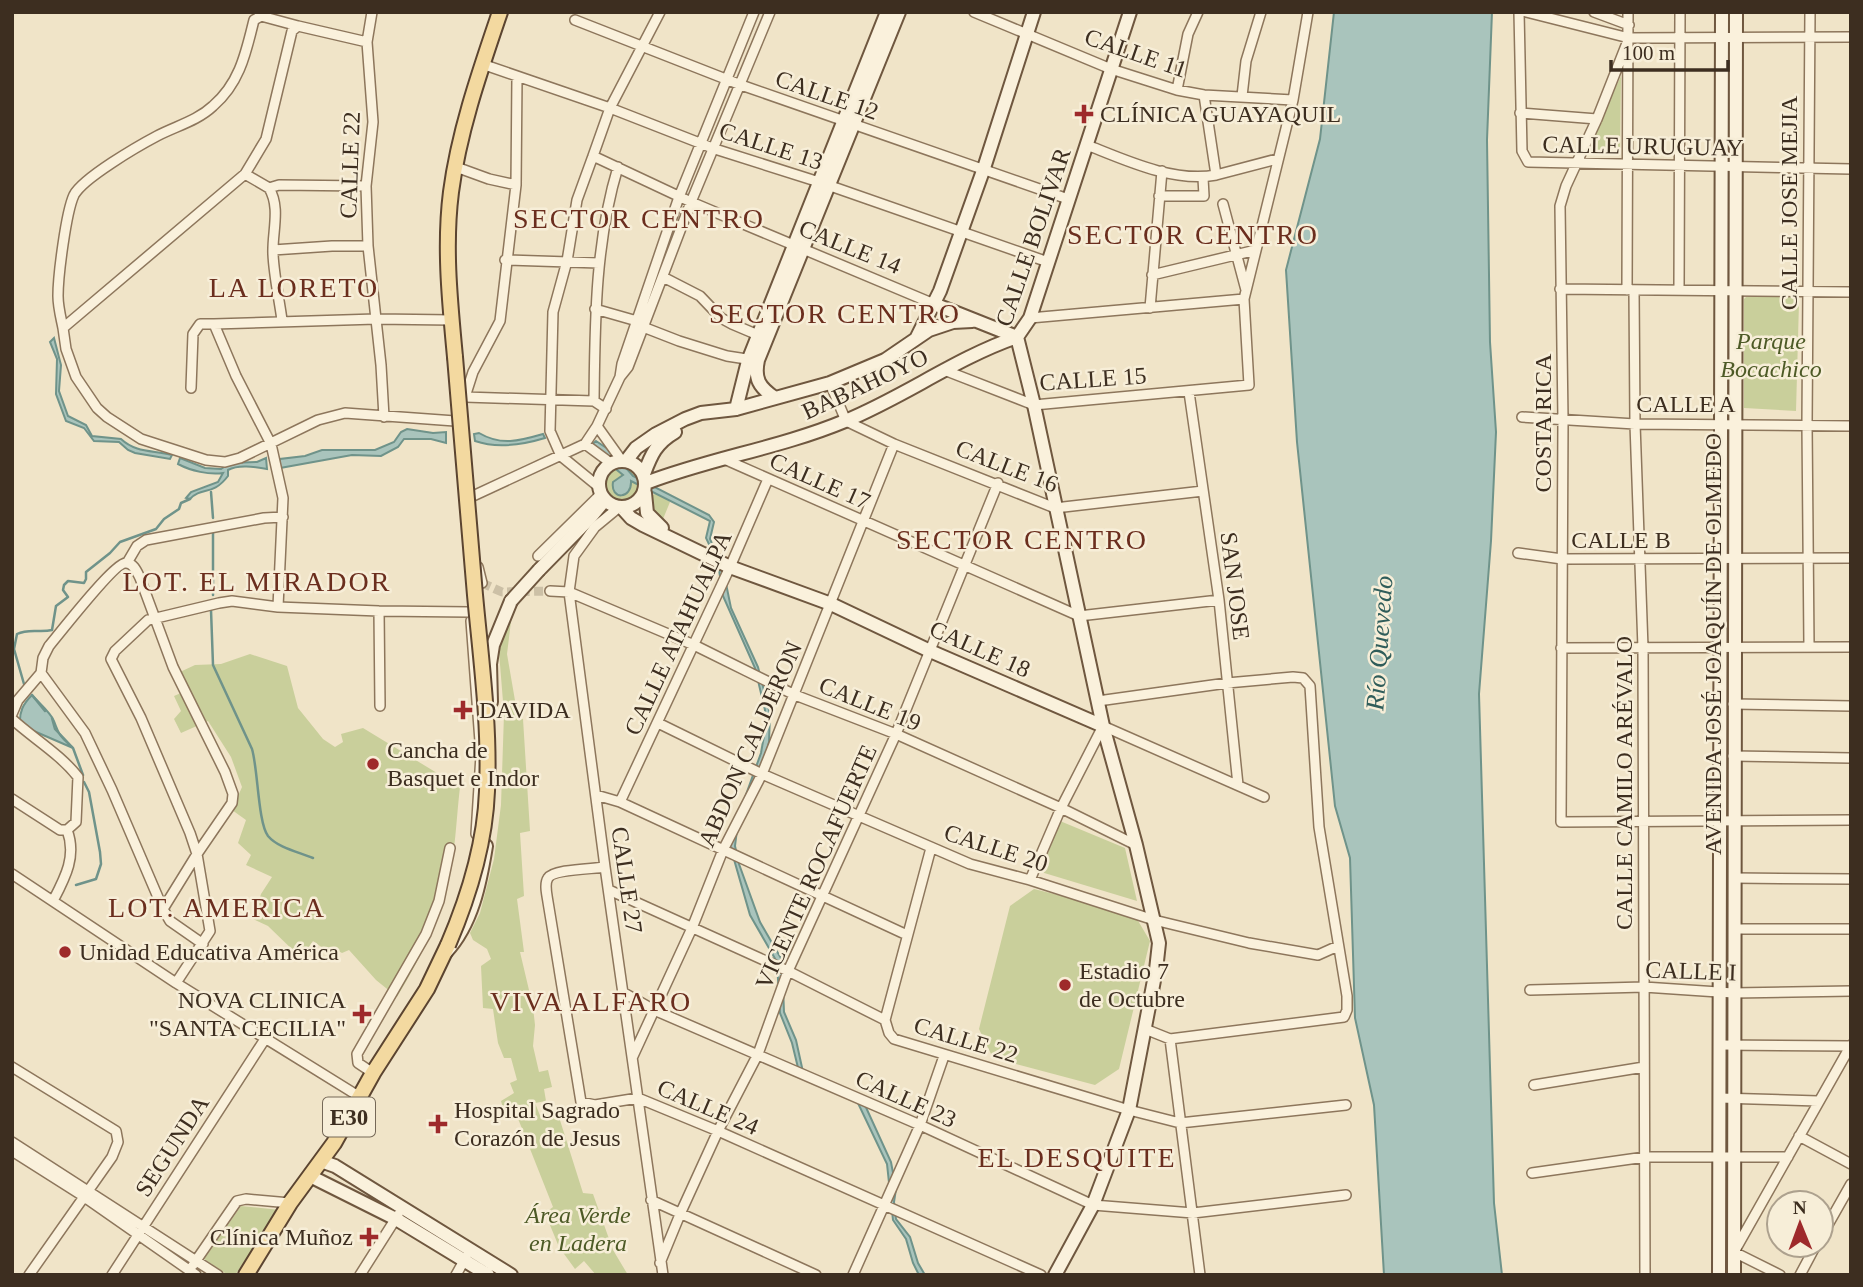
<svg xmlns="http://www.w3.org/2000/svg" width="1863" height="1287" viewBox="0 0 1863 1287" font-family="'Times New Roman',serif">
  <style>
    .green { fill: #c9cf9b }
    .water { fill: #a9c4bc; stroke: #6f938a; stroke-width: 2 }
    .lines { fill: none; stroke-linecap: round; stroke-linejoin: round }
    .stream { stroke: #6f938a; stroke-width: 2.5 }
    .street-tunnel { stroke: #ccc0a6; stroke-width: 9; stroke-dasharray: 9 4.5; stroke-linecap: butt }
    .street-casing { stroke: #8d765c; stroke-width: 12 }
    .secondary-casing { stroke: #6f573f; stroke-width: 16 }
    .primary-casing { stroke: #5b4430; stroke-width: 18 }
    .street { stroke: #faf1dc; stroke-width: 9 }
    .secondary { stroke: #faf1dc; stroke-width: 12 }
    .primary { stroke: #f3d9a0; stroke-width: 14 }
    .secondary-bridge-casing { stroke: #6f573f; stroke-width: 16; stroke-linecap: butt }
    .primary-bridge-casing { stroke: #5b4430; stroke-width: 18; stroke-linecap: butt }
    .secondary-bridge { stroke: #faf1dc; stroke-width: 12 }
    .primary-bridge { stroke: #f3d9a0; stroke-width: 14 }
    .poi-dot { fill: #9e2a2b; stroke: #f7eed8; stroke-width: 2.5 }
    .labels { text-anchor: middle; stroke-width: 5; stroke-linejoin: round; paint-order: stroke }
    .shield { fill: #f7eed8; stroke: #756857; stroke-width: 2 }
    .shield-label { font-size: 23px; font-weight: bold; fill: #3d2e20 }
    .street-label { font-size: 24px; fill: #3d2e20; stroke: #f7eed8 }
    .poi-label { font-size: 24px; fill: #3d2e20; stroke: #f7eed8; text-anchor: start }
    .park-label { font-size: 24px; font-style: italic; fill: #4d5a26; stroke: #f7eed8 }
    .water-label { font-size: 26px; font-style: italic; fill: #2f5d5a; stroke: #f7eed8 }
    .quarter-label { font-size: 28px; letter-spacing: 2px; fill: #6b2e1e; stroke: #f7eed8 }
  </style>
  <rect width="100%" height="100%" fill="#f0e4c8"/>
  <path class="green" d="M1621,76L1620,156L1587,154L1585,152Z
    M1746,297H1794L1799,302L1796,411L1744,408V299Z
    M605 485a17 17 0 1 1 34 0a17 17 0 1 1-34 0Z
    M657,492L670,502L663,519C653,512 650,508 652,496Z
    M512,613L507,654L518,718L523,719L530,831L520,833L524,896L517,899L524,952H520L533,1007L535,1025L533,1046L539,1072L548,1070L552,1087L544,1089L546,1101L535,1103L541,1118L559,1117L583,1193L593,1194L613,1250L628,1275H596L584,1261L575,1269L559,1247L545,1213L553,1207L517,1116L506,1118L501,1101L514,1093L510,1083L517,1080L511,1058H504L498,1043L493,1009L483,1008L481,966L491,959L487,949L473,940L470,933L480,913L494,859L501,805L504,714L499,652L500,640Z
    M250,654L287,666L298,708L323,739L335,747L343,742L341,734L363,728L460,787C457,812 456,838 452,863C444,910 422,956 397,997L376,980L349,950L342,953L335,949L327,951L313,941L301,958L268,926L253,919L261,894L272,877L246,865L251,855L238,843L246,820L232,810L242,787L231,757L208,721L181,733L174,719L181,711L174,696L188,690L180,672L195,665L221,664Z
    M1060,821L1125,848L1137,901L1041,872Z
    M1034,889L1134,914L1150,941L1119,1069L1095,1085L993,1058L979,1029L1010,906Z
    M241,1206L280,1210L235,1275H228L204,1259Z"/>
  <path class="water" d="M1334,12H1492L1487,140L1490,342L1496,432L1491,541L1479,694L1494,1203L1502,1275H1384L1374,1105L1355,1018L1350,858L1335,806L1297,442L1286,270L1320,139Z
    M54,338L61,365L59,391L68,416L86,425L92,436L121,439C136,453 153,450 172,455L170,459L135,453L128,450L119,442L94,441L84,428L66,421L56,394L57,359L50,342Z
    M407,429L433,433L446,432V443L431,439H404L398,447L381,456L352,455L280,468V459L305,456L322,450H375L394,442L401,432Z
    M479,433C501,446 519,441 543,434L545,438C522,445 498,449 475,441L474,434Z
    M596,441L611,451L633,476L709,515L714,522L710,539L723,569L731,608L758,667L770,714L769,742L763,768L737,830L735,846L739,864L760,922L782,960L784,1012L796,1040L803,1072L864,1103L891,1162L896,1189L894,1202L896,1219L910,1237L918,1263L925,1275H919L913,1263L906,1239L893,1220L887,1164L857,1101L800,1076L792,1043L780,1013L777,962L750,915L729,842L761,753L765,730V710L755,668L723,596L718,563L706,538L710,521L631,481C632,500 610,500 613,482L623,475L589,447Z
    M180,458L205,468L221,469L230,463L257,462L266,458L267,469C255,467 239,464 228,470V476C212,497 202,486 190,499L186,498L191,492L218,482L223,473C209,475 191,471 178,464Z
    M32,695C38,702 51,713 54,721C60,737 60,736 73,748L20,725C19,712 23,704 32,695Z"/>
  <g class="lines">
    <path class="stream" d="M211,492L213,518
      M213,595V532
      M211,610L213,665L252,749C258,769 258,823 268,836C278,848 299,852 313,858
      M24,684L14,649L17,634C29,628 40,633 52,630L56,606L68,597L63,590L64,585L68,581L84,583L86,579V572L110,553L120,542L156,529L164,519L179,509L181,503L190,499
      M32,695L45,711
      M52,718L55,729L73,748L83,775
      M76,885L96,879L101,864L100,852L89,792L84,782"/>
    <path class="street-tunnel" d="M482,583L502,592L550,591"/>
    <g class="street-casing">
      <path id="street" d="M372,12L367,42L373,122L366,186L368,246L381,365L384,417
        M754,12L679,197L622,364L620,377L628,367L691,202L770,12
        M974,12L1111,69L1177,90L1204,95L1293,100
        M1519,12L1522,151L1528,162L1851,169
        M1526,12L1629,38L1851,37
        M1594,12L1629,25
        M575,20L741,85L1068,199
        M1629,38L1597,119L1566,186L1560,206L1563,419L1561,822L1851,820
        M367,42L298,26L292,31L266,139L245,174L63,328L66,349L76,377L97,408L107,417L141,439L206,460L225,462L240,458L318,420L345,413L455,421
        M482,64L610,108L715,149L819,182L1048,262
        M1177,90L1188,34L1198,12
        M1204,95L1216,175L1277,159
        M1242,96L1246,61L1261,12
        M1520,113L1597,119
        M1087,145C1125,160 1174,183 1216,175
        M593,156L691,202L934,304
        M456,167L489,179L516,185L500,321L473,372L465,397L594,401L606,409
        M245,174L269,188L279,185L366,186
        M516,185L517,77
        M269,188C281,208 272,232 273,254C274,276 279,298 282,320
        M1159,196H1204L1203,178
        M1223,204L1246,290
        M273,250L332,246H368
        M505,260L599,263
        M1152,275L1256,250
        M663,277L700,296L721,318L732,324L758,335
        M1560,289L1851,292
        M1627,290L1628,12
        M1634,290L1635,424L1643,648L1645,1275
        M1679,290L1680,12
        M1150,308L1162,171
        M595,309L637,321L643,327L679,341L727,356L753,360
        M1030,318L1244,299
        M63,328C61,318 58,307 58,296C58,276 66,212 74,195C83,178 138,146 157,136C176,126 197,121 213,106C240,83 246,52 254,20L261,16L298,26
        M944,370L1034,405L1249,385L1244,299L1293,100L1308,12
        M830,383L846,421L894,444L1055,508L1203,491
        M191,388L193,334L200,324H214
        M1189,392L1219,600L1238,785
        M594,401C595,322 595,243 618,167
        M1522,417L1635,424L1851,426
        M597,426L622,461
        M585,444L612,464
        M724,459L1079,616L1219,600
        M599,487L561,456L550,431L553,312L567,261L577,200L593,156L610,108L660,12
        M464,497L473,496L585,444L597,426L620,377
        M618,508L595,527L574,556L569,592L605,867L663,1275
        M1518,553L1562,559L1851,558
        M538,556L601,494
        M127,563L137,546L146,540L264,518L283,517
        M478,567L482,583
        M550,591L569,592L694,645L795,695L896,734L1061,808L1136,845
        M278,607L283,498L271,444L236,376L214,324L376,319L452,320
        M379,611L380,706
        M471,621L481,755L476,834
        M1809,646L1807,425L1810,12
        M1561,648L1851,647
        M1098,701L1227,683L1293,677L1303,678L1310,686L1319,827L1347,996V1010L1344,1017L1170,1039L1145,1029
        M1733,704L1851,706
        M12,714L18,700L41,673
        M12,719C34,739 60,754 78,777L76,822L67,830H60L12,799
        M658,723L762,774L970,864L1030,880L1154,920L1249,943L1318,955L1338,946
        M1733,756L1851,758
        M596,795L620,802L907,935
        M620,802L730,567L768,479
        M605,867C594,869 553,869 548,878C544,884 547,895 548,902L581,1102L595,1105L638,1098L718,1131L1041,1275
        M12,874L176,983
        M1734,878L1851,879
        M1030,880L1061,808L1103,726L1264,797
        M609,890L788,971L885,1020L889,1033L894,1039L1129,1110L1180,1123L1346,1105
        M53,901C65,878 77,856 67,830
        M163,909L197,854L232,803L233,794L225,772L173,667L140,578C137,572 134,563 126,563C115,562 59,634 49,646L43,658L41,673L85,733L112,790L163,909L170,921L203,944
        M1734,929H1851
        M1530,990L1644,987L1733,993L1851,991
        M624,993L654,1010L920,1125L1093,1205L1193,1213L1346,1195
        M885,1020L931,848
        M1170,1039L1200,1275
        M1719,1045L1850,1046
        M633,1056L692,928L723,850L762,774L894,444
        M12,1067L116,1131L118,1142L112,1157L29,1275
        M373,1073L358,1063L357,1054L426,934L439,901L450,848
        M1534,1085L1644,1067
        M360,1097L176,983L210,931L197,854L190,833L141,718L111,659L115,651L148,620L219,603L232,601L278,607L379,611L470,612
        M1719,1098L1818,1101
        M1799,1136L1851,1164
        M12,1142L218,1275
        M12,1151L83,1196L196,1275
        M1532,1173L1645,1157H1788
        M651,1200L816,1275
        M1821,1237L1851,1184
        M660,1263L681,1212L718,1131L758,1054L788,971L896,734L998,483
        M193,1265L237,1201L246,1199L290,1203
        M112,1275L265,1039
        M360,1275L398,1215
        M456,1275L466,1257
        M853,1275L920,1125L944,1056
        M1780,1275L1734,1252L1851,1045
        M1800,1275L1816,1245"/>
    </g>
    <g class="secondary-casing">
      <path id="secondary" d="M934,304L1017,337
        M917,337L940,291L984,168L1034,12
        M775,398C759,387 754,379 758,360L899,12
        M736,409L748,361L887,12
        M599 484a23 23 0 1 1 46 0a23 23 0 1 1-46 0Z
        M626,461L636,448L656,434L685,419L701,413L736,409L830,383L885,360L929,330L953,322L972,321
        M644,474C651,455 656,443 675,432
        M646,483C711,458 780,448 845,421C904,397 956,358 1017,337
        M645,493L647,513L662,528
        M622,508L631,518L643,525L730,567L831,604L930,651L1103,726
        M539,570L591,517L605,500
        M491,702L490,664L493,645L511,601
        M446,952C472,924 480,883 486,846
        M321,1161L335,1166L511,1275
        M310,1176L396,1219L488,1275
        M1055,1275L1093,1205L1129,1110L1156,970L1159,943L1136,845L1103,726L1034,405L1017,337L1030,318L1130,12
        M1719,1275L1722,12
        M1734,1275L1736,12"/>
    </g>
    <g class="primary-casing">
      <path id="primary" d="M455,357C450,303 444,247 451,192C459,131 480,71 500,12
        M246,1275L290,1203L334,1143L373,1073L427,989L448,945"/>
    </g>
    <use href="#street" class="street"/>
    <use href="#secondary" class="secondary"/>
    <use href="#primary" class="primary"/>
    <g class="secondary-bridge-casing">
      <path id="secondary-bridge" d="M511,601L539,570"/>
    </g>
    <g class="primary-bridge-casing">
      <path id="primary-bridge" d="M448,945C469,896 485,845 487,791C490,726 481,660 475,595C468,516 461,437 455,357"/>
    </g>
    <use href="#secondary-bridge" class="secondary-bridge"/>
    <use href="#primary-bridge" class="primary-bridge"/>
  </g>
  <g class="poi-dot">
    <path d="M1080.5 103.5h7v7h7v7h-7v7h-7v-7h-7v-7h7z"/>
    <path d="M459.5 699.5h7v7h7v7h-7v7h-7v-7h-7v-7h7z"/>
    <circle cx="373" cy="764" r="7"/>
    <circle cx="65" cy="952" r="7"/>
    <circle cx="1065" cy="985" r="7"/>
    <path d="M358.5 1003.5h7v7h7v7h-7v7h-7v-7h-7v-7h7z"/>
    <path d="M434.5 1113.5h7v7h7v7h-7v7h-7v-7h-7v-7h7z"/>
    <path d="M365.5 1226.5h7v7h7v7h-7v7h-7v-7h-7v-7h7z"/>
  </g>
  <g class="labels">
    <rect class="shield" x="323" y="1097.5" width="52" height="39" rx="5"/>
    <g class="shield-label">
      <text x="349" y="1125">E30</text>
    </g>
    <g class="street-label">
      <text transform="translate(1136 53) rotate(19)" y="8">CALLE 11</text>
      <text transform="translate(827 95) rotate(19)" y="8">CALLE 12</text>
      <text transform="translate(771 146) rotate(18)" y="8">CALLE 13</text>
      <text transform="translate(1643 146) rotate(1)" y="8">CALLE URUGUAY</text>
      <text transform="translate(350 165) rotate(-88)" y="8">CALLE 22</text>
      <text transform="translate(1789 203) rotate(-90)" y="8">CALLE JOSE MEJIA</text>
      <text transform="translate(1033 237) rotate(-71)" y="8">CALLE BOLIVAR</text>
      <text transform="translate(850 247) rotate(22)" y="8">CALLE 14</text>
      <text transform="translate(1093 379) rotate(-4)" y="8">CALLE 15</text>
      <text transform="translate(865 384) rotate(-25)" y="8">BABAHOYO</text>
      <text x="1686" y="412">CALLE A</text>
      <text transform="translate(1543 423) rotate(-90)" y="8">COSTA RICA</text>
      <text transform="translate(1007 466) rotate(21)" y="8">CALLE 16</text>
      <text transform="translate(820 481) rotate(24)" y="8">CALLE 17</text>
      <text x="1621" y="548">CALLE B</text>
      <text transform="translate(1235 586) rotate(83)" y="8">SAN JOSE</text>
      <text transform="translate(678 633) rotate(-65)" y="8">CALLE ATAHUALPA</text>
      <text transform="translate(1713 644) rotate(-90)" y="8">AVENIDA JOSÉ JOAQUÍN DE OLMEDO</text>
      <text transform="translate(980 649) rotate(24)" y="8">CALLE 18</text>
      <text transform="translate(870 704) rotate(22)" y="8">CALLE 19</text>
      <text transform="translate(750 744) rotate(-66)" y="8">ABDON CALDERON</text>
      <text transform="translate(1624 783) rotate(-90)" y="8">CALLE CAMILO ARÉVALO</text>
      <text transform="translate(996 848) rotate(18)" y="8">CALLE 20</text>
      <text transform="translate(816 867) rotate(-66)" y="8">VICENTE ROCAFUERTE</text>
      <text transform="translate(627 880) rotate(82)" y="8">CALLE 27</text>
      <text transform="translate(1691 971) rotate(2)" y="8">CALLE I</text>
      <text transform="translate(966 1040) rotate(17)" y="8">CALLE 22</text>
      <text transform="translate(906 1099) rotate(24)" y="8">CALLE 23</text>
      <text transform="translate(708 1107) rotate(23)" y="8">CALLE 24</text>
      <text transform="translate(172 1146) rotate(-57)" y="8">SEGUNDA</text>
    </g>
    <g class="poi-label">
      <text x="1100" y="122">CLÍNICA GUAYAQUIL</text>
      <text x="479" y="718">DAVIDA</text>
      <text x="387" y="758">Cancha de<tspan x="387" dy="28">Basquet e Indor</tspan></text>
      <text x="79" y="960">Unidad Educativa América</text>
      <text x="1079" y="979">Estadio 7<tspan x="1079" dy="28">de Octubre</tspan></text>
      <text x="346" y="1008" text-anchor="end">NOVA CLINICA<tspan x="346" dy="28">"SANTA CECILIA"</tspan></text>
      <text x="454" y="1118">Hospital Sagrado<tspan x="454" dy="28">Corazón de Jesus</tspan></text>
      <text x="353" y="1245" text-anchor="end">Clínica Muñoz</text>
    </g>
    <g class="park-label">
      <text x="1771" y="349">Parque<tspan x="1771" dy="28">Bocachico</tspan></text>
      <text x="578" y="1223">Área Verde<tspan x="578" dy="28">en Ladera</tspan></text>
    </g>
    <g class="water-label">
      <text transform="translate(1379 643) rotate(-86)" y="9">Río Quevedo</text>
    </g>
    <g class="quarter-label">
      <text x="639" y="228">SECTOR CENTRO</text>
      <text x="1193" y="244">SECTOR CENTRO</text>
      <text x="294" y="297">LA LORETO</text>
      <text x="835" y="323">SECTOR CENTRO</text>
      <text x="1022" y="549">SECTOR CENTRO</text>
      <text x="257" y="591">LOT. EL MIRADOR</text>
      <text x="217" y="917">LOT. AMERICA</text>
      <text x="591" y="1011">VIVA ALFARO</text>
      <text x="1077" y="1167">EL DESQUITE</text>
    </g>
  </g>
  <rect width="1863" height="1287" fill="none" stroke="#3d2e20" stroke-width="28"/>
  <g transform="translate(1800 1224) rotate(359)"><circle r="33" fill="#f7eed8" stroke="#ada18e" stroke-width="2"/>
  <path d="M0-5L12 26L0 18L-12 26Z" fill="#9e2a2b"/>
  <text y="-10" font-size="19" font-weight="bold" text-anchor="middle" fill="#3d2e20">N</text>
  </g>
  <path d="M1611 60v10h117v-10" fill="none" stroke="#3d2e20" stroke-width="3.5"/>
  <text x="1622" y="60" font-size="21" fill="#3d2e20" stroke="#f7eed8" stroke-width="5" paint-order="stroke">100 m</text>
</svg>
